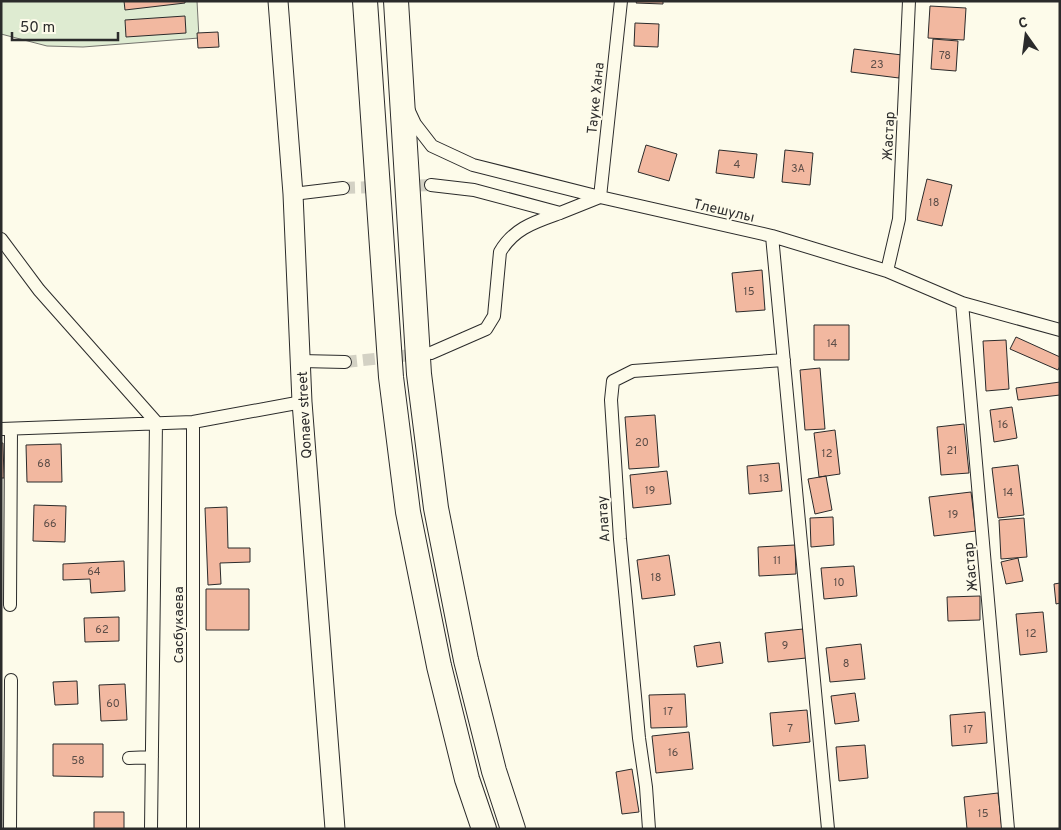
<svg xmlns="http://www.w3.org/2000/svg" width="1061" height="830" viewBox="0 0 1061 830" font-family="Overpass,sans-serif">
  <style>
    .green { fill: #deebd1; stroke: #74746e }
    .building { fill: #f2b8a0; stroke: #2b2b2b }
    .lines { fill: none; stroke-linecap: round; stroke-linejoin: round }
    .street-tunnel { stroke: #d3d1c4; stroke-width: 12; stroke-dasharray: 12 6; stroke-linecap: butt }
    .street-casing { stroke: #2b2b2b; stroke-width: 14 }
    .secondary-casing { stroke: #2b2b2b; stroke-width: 21 }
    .highway-casing { stroke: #2b2b2b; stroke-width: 26 }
    .street { stroke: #fdfbea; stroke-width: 12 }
    .secondary { stroke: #fdfbea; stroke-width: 19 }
    .highway { stroke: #fdfbea; stroke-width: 24 }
    .labels { text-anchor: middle; stroke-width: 4; stroke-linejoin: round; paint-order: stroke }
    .number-label { font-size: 11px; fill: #5d4e48 }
    .street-label { font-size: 14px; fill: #2b2b2b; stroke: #fdfbea }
  </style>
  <rect width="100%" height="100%" fill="#fdfbea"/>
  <path class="green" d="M1,1H197L199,38L83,47L47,46L1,34Z"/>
  <path class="building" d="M124,1H185V3L125,10Z
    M637,1H663V4L636,3Z
    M930,6L966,8L964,40L928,38Z
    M185,16L186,33L126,37L125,20Z
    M635,23L659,24L658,47L634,46Z
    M218,32L219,47L198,48L197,33Z
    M933,39L958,41L956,71L931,69Z
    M854,49L902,55L899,78L851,72Z
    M646,145L677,154L669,181L638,172Z
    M719,150L757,154L754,178L716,173Z
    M785,150L813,153L810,185L782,182Z
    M927,179L952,185L942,226L917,220Z
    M762,270L765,310L736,312L732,273Z
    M814,325H849V360H814Z
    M1016,337L1060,357V366L1058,370L1010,349Z
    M1006,340L1009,389L986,391L983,341Z
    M820,368L825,429L805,430L800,370Z
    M1060,382V395L1018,400L1016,388Z
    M1012,407L1017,438L994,442L990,410Z
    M655,415L659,467L629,469L625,417Z
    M964,424L969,473L941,475L937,427Z
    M835,430L840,474L819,477L814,433Z
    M1,443H3L4,478H1Z
    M61,444L62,482H27L26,445Z
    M779,463L782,491L749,494L747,466Z
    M1018,465L1024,515L998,518L992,468Z
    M667,471L671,504L633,508L630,475Z
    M826,476L832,510L815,514L808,479Z
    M971,492L976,531L934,536L929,497Z
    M34,505L66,506L65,542L33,541Z
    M227,507L228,548H250V562L220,563L221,584L208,585L205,508Z
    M833,517L834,545L811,547L810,518Z
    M1024,518L1027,557L1001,559L999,520Z
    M795,545L796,574L759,576L758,547Z
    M669,555L675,595L642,599L637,560Z
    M1018,558L1023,581L1006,584L1001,562Z
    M124,561L125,591L91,593L90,579L63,580V564Z
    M854,566L857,596L824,599L821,568Z
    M1060,583V603L1056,604L1054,584Z
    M206,589H249V630H206Z
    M980,596V620L948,621L947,597Z
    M1043,612L1047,652L1020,655L1016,614Z
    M119,617V641L85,642L84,618Z
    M803,629L806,658L768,662L765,633Z
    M720,642L723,663L697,667L694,646Z
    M861,644L865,679L830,682L826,648Z
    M77,681L78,704L55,705L53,682Z
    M125,684L127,720L101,721L99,685Z
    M855,693L859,721L835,724L831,696Z
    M685,694L687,727L651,728L649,695Z
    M807,710L810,742L773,746L770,713Z
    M985,712L987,743L952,746L950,715Z
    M689,732L693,769L656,773L652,736Z
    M53,744H103V777L53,776Z
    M865,745L868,778L839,781L836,747Z
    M632,769L639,812L622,814L616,772Z
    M998,793L1002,829H967L964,797Z
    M94,812H124V829H94Z"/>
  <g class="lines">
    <path class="street-tunnel" d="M343,188L431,185
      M345,362L421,354"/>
    <g class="street-casing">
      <path id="street" d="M408,109L415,124L432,146L473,165L600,197L772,236L887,271L962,303L1060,330
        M431,185L474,190L560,213L600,197L621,1
        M293,194L343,188
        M772,236L828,829
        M1,239L39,290L156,422L151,829
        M887,271L899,219L909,1
        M962,303L1008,829
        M431,353L486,329L494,316L500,252C514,228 535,222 560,213
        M301,361L345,362
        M193,422V829
        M1,429L193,422L302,402
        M10,605L11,429
        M129,758L152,757
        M10,829L11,680
        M649,829L646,787L639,738L620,539L611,400L613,381L633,371L784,360"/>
    </g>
    <g class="secondary-casing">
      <path id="secondary" d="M278,1L293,194L302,402L335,829"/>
    </g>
    <g class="highway-casing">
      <path id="highway" d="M365,1L391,377L408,512L439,666L467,779L484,829
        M396,1L419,374L436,508L466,660L494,771L513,829"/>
    </g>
    <use href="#street" class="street"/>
    <use href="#secondary" class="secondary"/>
    <use href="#highway" class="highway"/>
  </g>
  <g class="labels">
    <g class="number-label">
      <text x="945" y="59">78</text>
      <text x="877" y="68">23</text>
      <text x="737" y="168">4</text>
      <text x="798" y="172">3А</text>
      <text x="934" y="206">18</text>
      <text x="749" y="295">15</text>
      <text x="832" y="347">14</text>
      <text x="1003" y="428">16</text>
      <text x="642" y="446">20</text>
      <text x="952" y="454">21</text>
      <text x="827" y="457">12</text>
      <text x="44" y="467">68</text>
      <text x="764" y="482">13</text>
      <text x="650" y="494">19</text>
      <text x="1008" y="496">14</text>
      <text x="953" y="518">19</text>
      <text x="50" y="527">66</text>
      <text x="777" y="564">11</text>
      <text x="94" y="575">64</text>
      <text x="656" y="581">18</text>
      <text x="839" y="586">10</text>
      <text x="102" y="633">62</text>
      <text x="1031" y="637">12</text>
      <text x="785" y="649">9</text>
      <text x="846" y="667">8</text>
      <text x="113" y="707">60</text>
      <text x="668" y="715">17</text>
      <text x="790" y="732">7</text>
      <text x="968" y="733">17</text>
      <text x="673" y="756">16</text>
      <text x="78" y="764">58</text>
      <text x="983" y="817">15</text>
    </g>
    <g class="street-label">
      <text transform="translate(595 98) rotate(-84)" y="5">Тауке Хана</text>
      <text transform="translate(888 136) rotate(-87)" y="5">Жастар</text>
      <text transform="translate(724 210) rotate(13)" y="5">Тлешулы</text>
      <text transform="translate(304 415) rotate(-93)" y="5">Qonaev street</text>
      <text transform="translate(603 519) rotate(-94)" y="5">Алатау</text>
      <text transform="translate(970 567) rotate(-95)" y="5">Жастар</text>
      <text transform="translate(178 625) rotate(-90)" y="5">Сасбукаева</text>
    </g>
  </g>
  <rect width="1061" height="830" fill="none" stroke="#2b2b2b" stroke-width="5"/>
  <g transform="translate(1026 35) rotate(346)" stroke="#fdfbea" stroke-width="4" paint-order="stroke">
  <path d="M0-4L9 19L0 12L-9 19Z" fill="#2b2b2b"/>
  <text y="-8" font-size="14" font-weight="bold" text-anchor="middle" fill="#2b2b2b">С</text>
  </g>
  <path d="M12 32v8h106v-8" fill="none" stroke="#2b2b2b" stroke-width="2.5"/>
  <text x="20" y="32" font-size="15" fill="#2b2b2b" stroke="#fdfbea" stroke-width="4" paint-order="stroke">50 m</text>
</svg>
